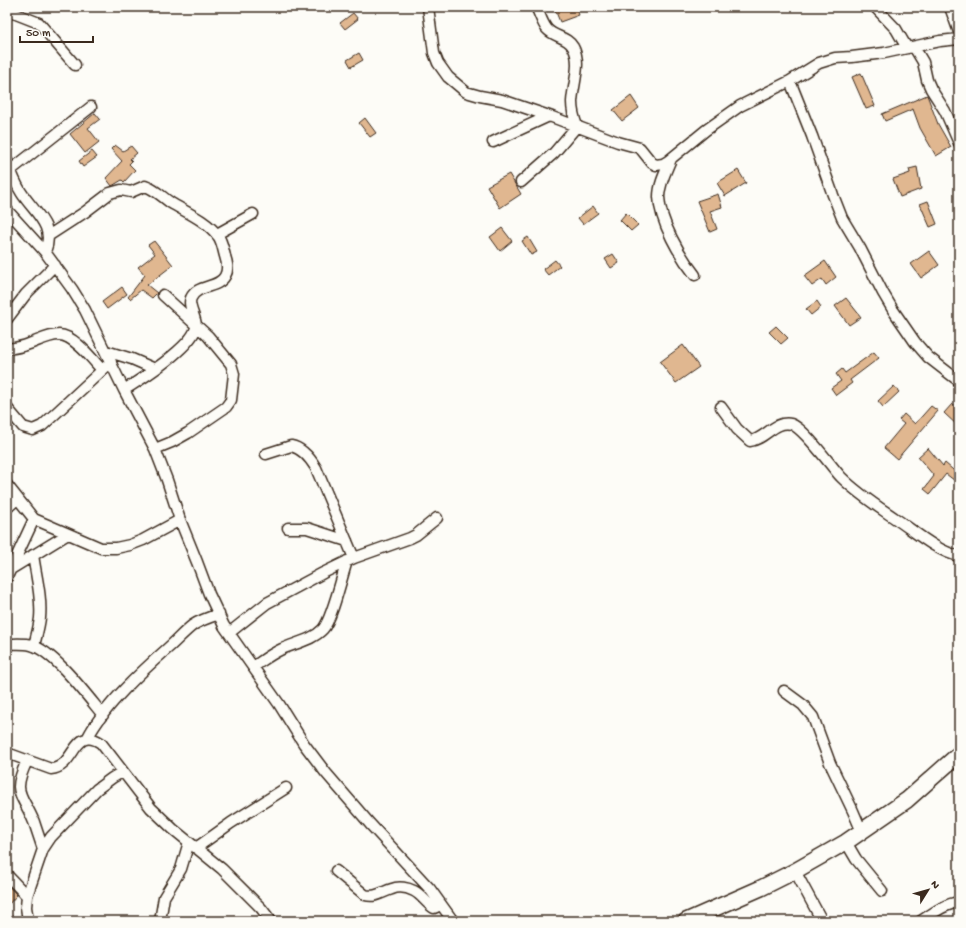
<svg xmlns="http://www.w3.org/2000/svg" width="966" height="928" viewBox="0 0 966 928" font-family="'Gochi Hand',sans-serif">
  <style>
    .building { fill: #e0b790; stroke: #3b2a1e }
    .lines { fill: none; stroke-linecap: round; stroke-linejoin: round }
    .street-casing { stroke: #3b2a1e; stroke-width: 13 }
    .secondary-casing { stroke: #3b2a1e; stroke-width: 18 }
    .street { stroke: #fdfcf7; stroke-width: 10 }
    .secondary { stroke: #fdfcf7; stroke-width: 15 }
  </style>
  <rect width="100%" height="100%" fill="#fdfcf7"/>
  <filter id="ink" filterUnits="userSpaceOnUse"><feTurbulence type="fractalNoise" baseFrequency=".025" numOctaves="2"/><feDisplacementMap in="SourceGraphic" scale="8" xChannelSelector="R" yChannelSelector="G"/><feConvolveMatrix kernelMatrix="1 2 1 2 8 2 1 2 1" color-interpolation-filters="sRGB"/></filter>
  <g filter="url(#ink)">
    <path class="building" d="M554,7H576L579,15L560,22Z
      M353,13L358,19L345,29L340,23Z
      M359,53L363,60L351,67L347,60Z
      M861,73L875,106L866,109L852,77Z
      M927,95L938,124L951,147L936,156L920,128L913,109L885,121L882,114Z
      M631,96L639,108L622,121L613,110Z
      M95,113L100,119L88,128L99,142L85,153L70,134Z
      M365,118L376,133L370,137L359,123Z
      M115,145L123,151L131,146L137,153L130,159L132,161L129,164L135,170L124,182L122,180L112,186L106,178L122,161L111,149Z
      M92,151L97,157L83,167L79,161Z
      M917,167L921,189L900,197L893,179L910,173L909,169Z
      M738,170L746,183L725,196L717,183Z
      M509,174L521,194L500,208L487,186Z
      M718,194L722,207L710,211L717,229L710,232L697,201Z
      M928,201L937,224L930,227L920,204Z
      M593,206L598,213L583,224L578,218Z
      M626,213L638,225L631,231L620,220Z
      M502,228L512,241L500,251L490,237Z
      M528,237L537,252L531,255L522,241Z
      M154,241L173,265L147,285L157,293L152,298L141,290L130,299L128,297L145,275L138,267L155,254L148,245Z
      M929,251L939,265L921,278L911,264Z
      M613,254L619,263L611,268L605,259Z
      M555,260L560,266L548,275L543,269Z
      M825,261L836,277L826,285L822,279L812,286L804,276Z
      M122,287L127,294L107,309L102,302Z
      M846,298L861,317L849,325L835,306Z
      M817,301L821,307L811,315L806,309Z
      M776,326L788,338L781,344L769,332Z
      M683,345L699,367L676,383L660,362Z
      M874,352L879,358L850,380L852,383L836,395L831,388L841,381L836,374L842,369L845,373Z
      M894,386L899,392L883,407L878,401Z
      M952,404L959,410V427L944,413Z
      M931,406L938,411L897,459L884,448L904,424L899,420L904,414L915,424Z
      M928,448L943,466L945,463L959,475V484L946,474L930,494L924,489L934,476L918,457Z
      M7,884L17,895L7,906Z"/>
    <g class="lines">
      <g class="street-casing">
        <path id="street" d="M428,7L434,53L438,63L448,77L466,92L480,96L502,100L552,117L618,142L640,148L652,163L656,165L663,164L668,161L706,130L740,106L790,81L819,63L835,58L852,57L884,53L940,41L959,39
          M875,7L896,29L907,48
          M950,7L959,32
          M7,12L16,14L39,23L75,65
          M914,47L923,62L927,80L931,89L945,111L959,143
          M790,81L812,136L833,195L842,218L860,248L883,293L893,310L915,342L928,357L959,381
          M493,142L549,116
          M671,159C666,171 659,184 659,197C660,222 680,256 695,275
          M7,161C11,172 15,183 21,192C34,213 56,225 45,252
          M11,170L91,107
          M521,182L554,153L577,126C574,118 572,110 572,102C573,84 582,63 573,47C568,37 554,37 547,29C542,23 540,14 536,7
          M7,210L45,252L72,289L85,310L124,390L155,449L167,480L180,520L197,562L209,594L224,626L279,704L304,744L326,773L370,824L430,889L453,921
          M217,234L253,214
          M48,236L85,212L110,193L121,190L131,192L145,186C155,189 162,197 171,203C186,212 207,221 218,236C222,241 223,249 225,256C227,262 229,269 225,276C218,289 197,284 191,298C187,306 197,318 196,327C193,346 140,380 124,390
          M7,319L26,294L55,265
          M7,349C14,348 22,347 29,344C38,341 49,335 59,335C74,335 93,360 102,370
          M106,351L132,359L155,369
          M721,407L737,429L750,441C764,440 775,420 791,424C804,428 831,466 841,477C858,494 877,506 896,519C914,531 938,552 959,556
          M7,408L23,427L33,430L42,426L111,362
          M155,449L172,442L188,433L226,407L231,400L234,374L231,364L208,336L163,295
          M266,454L291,446C302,448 310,458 316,468L354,558
          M7,485L34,519L101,548H116L130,545L143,540L180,520
          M7,508L17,499
          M288,528H307L347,541
          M33,555C36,576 42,597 40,618C39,627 36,637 34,646
          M11,569L68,534
          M7,577L34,519
          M229,633L267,603L323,573L354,558L410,538L416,535L437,518
          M7,644C15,644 24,643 31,645C54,651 88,697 103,715
          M253,667C262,661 271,654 282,649C295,643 313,640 323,629C332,619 342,576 347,561
          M784,691L803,705L813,717L830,763L853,811L862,832
          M88,737C105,705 141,672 168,648C176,641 184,632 193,625C201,620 210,617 219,614
          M7,753L51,769C76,767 73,725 101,743L151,808L173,829L222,869L261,908L271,921
          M27,761C11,794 22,793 34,822C37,831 40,840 43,849
          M846,842L856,859L882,891
          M196,848L231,823L286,788
          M336,871L365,895C376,898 382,892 392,889C399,886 408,888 414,891C422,895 426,903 434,908L441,905
          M795,871L822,921
          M7,875L27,896
          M28,921L26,907L27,896L43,849L51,837L97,789L112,778L122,772
          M160,921L164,897L181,869L189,842
          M921,921C933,913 945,904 959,902"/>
      </g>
      <g class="secondary-casing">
        <path id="secondary" d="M686,921L761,888L795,871L846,842L907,800L959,754"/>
      </g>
      <use href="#street" class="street"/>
      <use href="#secondary" class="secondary"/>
    </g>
  </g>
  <rect width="966" height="928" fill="none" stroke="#fdfcf7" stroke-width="24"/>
  <rect x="12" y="12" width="942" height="904" fill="none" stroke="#3b2a1e" stroke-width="1.5" filter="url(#ink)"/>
  <g transform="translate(928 890) rotate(53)" stroke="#fdfcf7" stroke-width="3" paint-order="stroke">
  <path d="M0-3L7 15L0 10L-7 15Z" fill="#3b2a1e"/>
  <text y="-6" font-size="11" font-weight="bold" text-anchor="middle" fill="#3b2a1e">N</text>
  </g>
  <path d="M20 36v6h73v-6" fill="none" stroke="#3b2a1e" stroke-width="2"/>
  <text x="26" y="36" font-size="12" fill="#3b2a1e" stroke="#fdfcf7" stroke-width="3" paint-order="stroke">50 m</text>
</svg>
